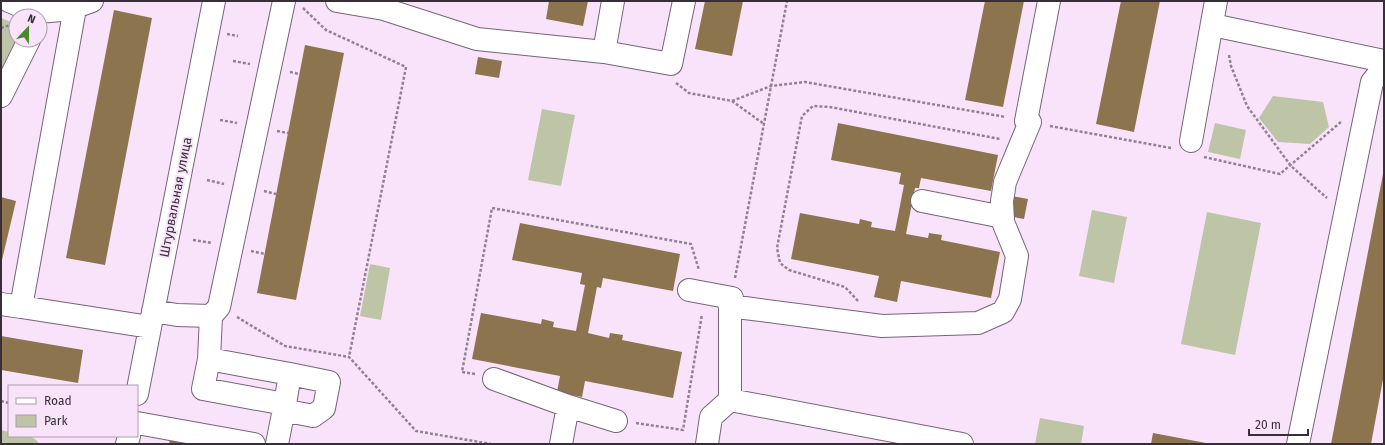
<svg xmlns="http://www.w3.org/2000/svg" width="1385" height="445" viewBox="0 0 1385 445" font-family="'Fira Sans',sans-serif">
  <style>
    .green { fill: #bec5a6 }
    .building { fill: #8c744e }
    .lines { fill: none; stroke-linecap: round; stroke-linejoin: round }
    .minor-casing { stroke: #776478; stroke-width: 24 }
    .path { stroke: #918291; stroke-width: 2.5; stroke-dasharray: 3 2; stroke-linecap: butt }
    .minor { stroke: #fff; stroke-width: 22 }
    .labels { text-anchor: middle; stroke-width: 4; stroke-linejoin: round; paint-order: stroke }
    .street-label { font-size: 13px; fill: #372e37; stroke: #f9e3fa }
  </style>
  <rect width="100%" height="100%" fill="#f9e3fa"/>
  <path class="green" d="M1,18L16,24V40L1,70Z
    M1273,96L1323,102L1329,127L1310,144L1278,142L1259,118Z
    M542,109L575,115L561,186L528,180Z
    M1215,123L1246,130L1240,159L1208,152Z
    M1092,210L1127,217L1114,283L1079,276Z
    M1207,212L1261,223L1235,355L1181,344Z
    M370,264L390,268L381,320L360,316Z
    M1040,418L1084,426L1081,444H1035Z
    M1,430L9,432V436C19,436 34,433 39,444H1Z"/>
  <path class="building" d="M549,1H588L583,26L546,19Z
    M705,1H743L732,56L695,49Z
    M985,1H1024L1003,107L965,100Z
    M1121,1H1160L1134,132L1096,124Z
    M114,10L152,18L105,265L66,258Z
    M305,45L344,53L296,300L257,293Z
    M478,57L502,61L499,78L475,74Z
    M838,123L998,155L991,191L921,178L919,188H915L906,234L928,238L929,233L942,235L941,240L1000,252L991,298L901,281L897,302L874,297L879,276L791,259L800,213L859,224L860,219L872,222L871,227L895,231L904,185L899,184L901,173L831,160Z
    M1383,174L1384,374L1371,444H1331Z
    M1012,196L1028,199L1024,219L1009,216Z
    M1,197L16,201L2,260H1Z
    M520,223L680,254L673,291L603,278L601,288L597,287L588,333L609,338L610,333L623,335L622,340L682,352L673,398L585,381L582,397L557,392L560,376L472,359L481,313L541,324L542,319L554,322L553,327L576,331L585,285L580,284L582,273L512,260Z
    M1,336L83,350L78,383L1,370Z
    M1153,433L1206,443V444H1151Z
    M170,439L191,443V444H169Z"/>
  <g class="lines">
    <g class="minor-casing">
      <path id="minor" d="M9,1C40,16 61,13 92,1
        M337,1L384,9L477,39L604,52L671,64L684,1
        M1216,1L1212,23L1222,27L1384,61
        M75,8L21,307L150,327
        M604,52L613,1
        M1,96L29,40
        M1026,121L1049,1
        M1191,141L1212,23
        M922,201L1003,217
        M689,290L732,298L730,308V400
        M1,304L21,307
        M730,308H745L882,326L978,323L1003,312L1010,299L1017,256L1003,222L1002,201L1005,182L1030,122
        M153,311L177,315L211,316L219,307L284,1
        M211,316L209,359L203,389L285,404L277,444
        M209,359L290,374L285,404
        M494,379L568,406L616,421
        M137,394L214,1
        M283,410L313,416L324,408L329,382L290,374
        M137,423L254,444
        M127,444L129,436
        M561,444L568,406
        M707,444L711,417L730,400L962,444
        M1298,444L1372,82L1380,72L1384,68"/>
    </g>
    <path class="path" d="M303,8L326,30L406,67L349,357
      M1,28L10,25
      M227,34L238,36
      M1229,55L1231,66L1247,106L1291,166L1327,198
      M233,61L250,64
      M290,72L299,74
      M676,83L689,93L732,101L764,124
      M732,101L771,86L805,82L1006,117
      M220,120L237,123
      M1050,126L1171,148
      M277,131L288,133
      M1204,157L1280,174L1342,121
      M207,180L224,184
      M264,191L276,194
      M193,240L212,243
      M251,251L265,254
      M735,278L787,1
      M858,301L845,287L789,270L780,263L777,248L802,116L813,106L830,107L1000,139
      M237,317L285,346L349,357L416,431L491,444
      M475,374L462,372L492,208L691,244L699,270
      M1,401L9,403
      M636,423L683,430L702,314"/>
    <use href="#minor" class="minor"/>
  </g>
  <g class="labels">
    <g class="street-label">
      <text transform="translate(175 197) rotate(-79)" y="5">Штурвальная улица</text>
    </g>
  </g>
  <rect width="1385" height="445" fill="none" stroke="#372e37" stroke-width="4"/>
  <rect x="8" y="385" width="130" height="52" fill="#f9e3fa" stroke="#ab9bac"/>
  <rect x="16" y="398" width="20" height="6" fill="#ffffff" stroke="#ab9bac"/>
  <text x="44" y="405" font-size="12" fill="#372e37">Road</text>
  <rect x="16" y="415" width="20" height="12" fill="#bec5a6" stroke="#ab9bac"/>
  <text x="44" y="425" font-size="12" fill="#372e37">Park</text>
  <g transform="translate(28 28) rotate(22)"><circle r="19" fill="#f9e3fa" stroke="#ab9bac"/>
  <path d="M0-3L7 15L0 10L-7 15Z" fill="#47892b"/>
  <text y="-6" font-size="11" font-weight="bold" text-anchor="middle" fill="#372e37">N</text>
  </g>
  <path d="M1249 429v6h59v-6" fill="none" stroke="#372e37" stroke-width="2"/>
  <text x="1255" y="429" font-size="12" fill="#372e37" stroke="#f9e3fa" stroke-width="3" paint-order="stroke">20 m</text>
</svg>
